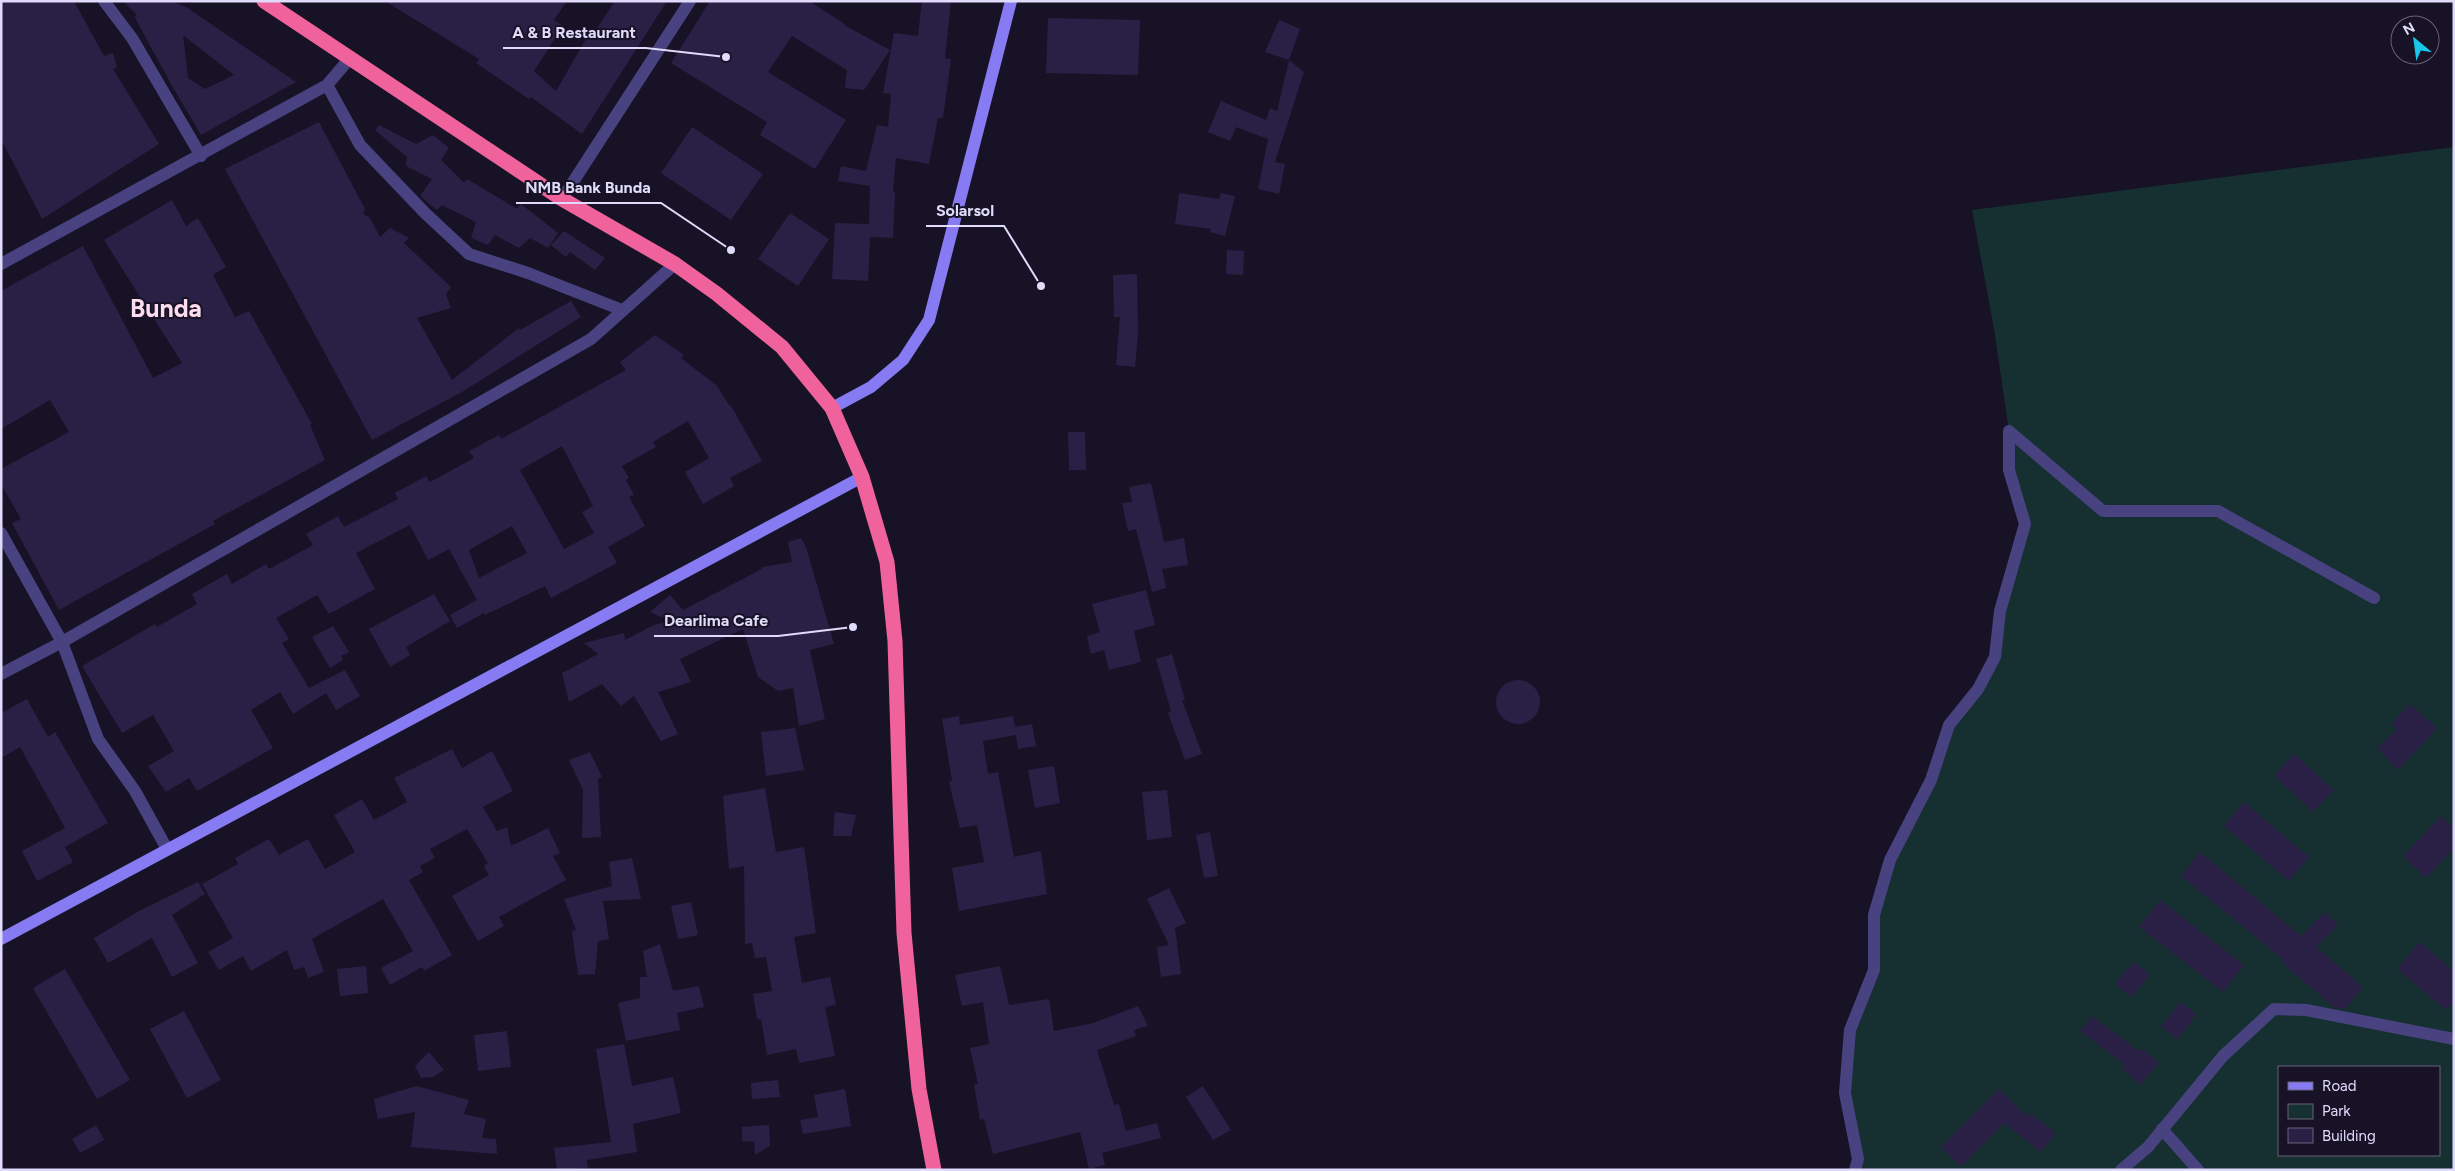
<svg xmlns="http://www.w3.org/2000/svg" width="2455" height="1171" viewBox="0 0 2455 1171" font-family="Figtree,sans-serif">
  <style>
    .green { fill: #162f30; fill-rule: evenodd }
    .building { fill: #2a2045; fill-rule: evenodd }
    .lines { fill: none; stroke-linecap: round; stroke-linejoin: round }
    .street { stroke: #484280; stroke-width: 12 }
    .secondary { stroke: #867bf2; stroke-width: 12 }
    .highway { stroke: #f0629c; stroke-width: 15 }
    .labels { text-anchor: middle; stroke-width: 4; stroke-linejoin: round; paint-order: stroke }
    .town-label { font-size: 25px; font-weight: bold; fill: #fcddee; stroke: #171226 }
    .leader { fill: none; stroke: #e1dbfb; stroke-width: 2 }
    .callout-dot { fill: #e1dbfb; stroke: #171226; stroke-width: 2 }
    .callout-label { font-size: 16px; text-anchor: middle; font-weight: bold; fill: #e1dbfb; stroke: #171226; stroke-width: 4; stroke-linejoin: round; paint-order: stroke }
  </style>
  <rect width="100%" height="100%" fill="#171226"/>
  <path class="green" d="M2454,147V1170H1855L1845,1093L1850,1030L1874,970V915L1949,725L1995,657L2025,524L2009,470V431L1994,329L1972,210ZM2279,1067H2439V1155H2279Z"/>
  <path class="building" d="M1,1H74L104,56L113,53L117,67L113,69L159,144L42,219L1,139Z
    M123,1H170L186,7L296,82L201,135L171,84L135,18L136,14ZM183,35L234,75L205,89L188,78Z
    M385,1H567L554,20L563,26L534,71L556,91L587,37L590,39L615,1H667L582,134L531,97L529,99L476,63L479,59Z
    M710,1H809L845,24L844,25L890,50L864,90L845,88L847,70L792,36L768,72L846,120L815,169L760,135L767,122L671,63Z
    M922,1H951L945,58L951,59L943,118H938L929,164L896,158L893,192H895L893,238L870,237L868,281L832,279L835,223L869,224L870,186L838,181L841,166L866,171L877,125L888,127L891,94L883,93L894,33L918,36Z
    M1048,18L1140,20L1138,75L1046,73Z
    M1279,20L1300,29L1289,60L1265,52Z
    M1289,60L1304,72L1275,162L1285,164L1279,194L1258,189L1268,139L1236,127L1230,141L1208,132L1221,101L1266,120L1270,108L1277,111Z
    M319,122L365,209L363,214L370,218L380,237L390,228L409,238L404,243L451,287L446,294L451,308L417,318L452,380L519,328L520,330L571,301L581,317L462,392L372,440L225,169Z
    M379,125L416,144L433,135L449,148L441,160L464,183L467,179L517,209L521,204L558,233L548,248L530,238L519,248L495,235L488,245L471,238L476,222L442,205L437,210L420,196L432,179L406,166L407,157L375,130Z
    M692,127L763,174L731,220L661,173Z
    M1179,193L1219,199L1221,193L1235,196L1225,236L1210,232L1211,229L1175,224Z
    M172,200L186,226L198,218L226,267L213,275L235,317L249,311L312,424L310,425L325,460L213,521L215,524L59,610L12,523L21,519L1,484V469L69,432L50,400L1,429V291L83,246L153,378L182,363L104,240Z
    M790,213L829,239L798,286L758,259Z
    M564,231L605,258L595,270L570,252L566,257L551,245Z
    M1227,250L1244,251L1243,275L1226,274Z
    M1137,274L1138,335L1135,367L1116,365L1120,317H1114L1113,275Z
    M655,335L684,355L681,358L717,386L729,405L730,404L762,461L730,478L734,486L703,504L685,472L709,458L688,421L653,442L656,447L622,466L629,478L626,480L634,495L629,497L645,526L608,547L617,563L551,598L545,586L485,615L484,613L457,628L450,615L477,600L449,549L428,560L410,525L356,553L375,589L329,614L317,595L276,618L289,639L282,643L309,688L345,670L360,696L336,710L326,693L293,714L280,692L251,710L273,748L197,791L189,778L166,792L148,766L174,751L153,715L122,733L82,666L155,624L157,627L197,604L192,594L227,574L232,584L266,564L269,569L313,545L306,534L338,516L344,527L398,499L395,493L426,476L430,482L474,458L469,451L499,435L501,439L626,370L620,362ZM562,446L593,506L582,512L594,533L564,549L520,470ZM512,526L527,553L479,578L469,550Z
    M1068,432H1085L1086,470H1069Z
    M1151,483L1164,542L1184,538L1188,565L1162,569L1166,588L1152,592L1136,529L1128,531L1122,503L1132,502L1129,487Z
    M801,538L806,547L834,644L810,650L825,719L799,726L793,688L778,691L758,677L743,629L680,659L691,682L658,692L678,734L661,741L634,696L621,706L602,684L569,702L562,673L598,654L584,643L624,633L625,640L654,625L670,621L650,612L670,595L683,610L762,569V567L792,562L788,542Z
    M1146,590L1155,625L1134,631L1141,662L1109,670L1104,650L1091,654L1087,636L1100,632L1092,604Z
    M434,594L450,621L406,647L410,655L390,667L369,629Z
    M333,626L349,652L341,656L343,660L330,668L312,637Z
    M1172,654L1185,700H1182L1202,754L1185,760L1168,713L1171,711L1156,659Z
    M1496 702a22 22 0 1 1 44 0a22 22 0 1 1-44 0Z
    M27,699L48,737L55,732L108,823L65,847L73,862L37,881L22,851L65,828L20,747L1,758V713Z
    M2410,704L2437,728L2398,770L2377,748L2397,729L2391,724Z
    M959,716L960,725L1013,716L1015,727L1032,724L1036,746L1018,749L1016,735L983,741L988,774L998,772L1014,857L1041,851L1047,894L959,911L952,868L984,862L977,825L960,828L949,782L952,781L942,719Z
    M795,728L804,770L766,776L761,732Z
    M452,749L462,768L492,751L513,791L483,807L497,831L507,827L511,846L548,828L560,853L553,856L566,880L499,917L504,926L478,941L452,896L489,875L484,866L488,863L467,829L430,849L435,858L420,866L423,872L409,880L452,955L424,971L422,967L390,985L381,968L413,951L383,899L312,939L324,972L308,978L304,967L294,970L287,950L251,971L243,956L219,970L208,952L233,938L202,884L238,864L235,858L269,839L279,855L308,839L325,869L355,852L334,815L362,799L374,820L407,802L394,778Z
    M590,752L602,777L598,779L601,837L582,838L583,790L569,760Z
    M2294,754L2334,790L2313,812L2274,776Z
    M1054,766L1060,803L1035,808L1028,770Z
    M765,788L776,852L804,847L816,933L794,937L802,983L830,977L836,1005L825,1007L835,1056L799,1063L796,1049L767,1055L761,1019H757L753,994L772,991L766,957L755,958L752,943L745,944L744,866L729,869L723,796Z
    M1167,790L1172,837L1147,840L1142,792Z
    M2244,802L2309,857L2289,881L2224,826Z
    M835,812L856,815L851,836H833Z
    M2441,816L2454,828V848L2426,878L2403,856Z
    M1210,832L1218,876L1204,878L1196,835Z
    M2200,852L2301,936L2325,912L2338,925L2316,947L2363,987L2345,1009L2334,1007L2282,963L2284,960L2181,876Z
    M632,858L641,899L603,901L609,939L598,941L595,974L578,975L572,931L576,930L564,899L612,886L609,862Z
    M198,882L205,894L172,915L198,963L172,977L152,938L108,963L94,938L139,911Z
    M1169,888L1186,923L1175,928L1181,974L1161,977L1157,947L1169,945L1147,899Z
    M2160,900L2244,965L2223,992L2139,927Z
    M691,902L698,935L678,939L671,906Z
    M2419,942L2454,971V1001L2446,1010L2397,969Z
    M660,944L673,991L699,986L704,1007L677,1013L680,1030L626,1041L618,1003L640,998V977H647L643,951Z
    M2134,962L2150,975L2131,997L2115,983Z
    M366,966L368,993L340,996L337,969Z
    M1000,966L1009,1005L1049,999L1054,1031L1093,1023L1138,1006L1148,1026L1134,1030L1136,1036L1097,1050L1114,1105L1119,1104L1126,1131L1157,1123L1161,1138L1102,1153L1105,1165L1089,1169L1080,1132L993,1154L984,1119L980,1120L974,1085L978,1084L970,1048L989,1044L983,1002L962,1006L955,975Z
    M65,969L130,1080L97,1099L33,988Z
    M2180,1002L2196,1014L2178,1039L2161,1027Z
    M184,1011L221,1080L187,1098L150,1029Z
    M2092,1016L2137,1050H2144L2159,1063L2140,1085L2122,1068L2125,1065L2080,1031Z
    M507,1031L511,1067L478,1071L474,1035Z
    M624,1044L632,1086L673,1077L681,1113L633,1124L637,1152L587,1160L588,1168L557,1170L554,1148L611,1142L596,1049Z
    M429,1052L444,1070L433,1077L421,1078L415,1066Z
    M778,1080L780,1097L752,1099L751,1083Z
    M416,1086L469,1100L464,1114L486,1119L482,1138L496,1139L497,1154L411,1147L415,1112L378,1119L374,1099Z
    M1203,1086L1231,1130L1213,1140L1186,1097Z
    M845,1089L851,1126L803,1134L800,1120L818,1117L814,1095Z
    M1999,1089L2027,1117L2030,1113L2056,1133L2041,1152L2004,1123L1961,1167L1941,1147Z
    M96,1125L104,1140L80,1153L72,1139Z
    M769,1125L770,1146L755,1155L754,1142L742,1141V1127Z"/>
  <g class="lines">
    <path class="street" d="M104,1L132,38L201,156
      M327,85L360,145L425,213L469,254L528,273L622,310
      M562,199L690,1
      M1,264L327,85L350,58
      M2009,431L2103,511H2218L2374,598
      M1,533L62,642L98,739L135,791L167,849
      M1,674L62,642L591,339L675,264
      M2162,1129L2198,1170
      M1855,1170L1858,1159L1845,1093L1850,1030L1874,970V915L1890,860L1931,780L1949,725L1978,689L1995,657L2000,611L2025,524L2009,470V431
      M2121,1170L2148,1147L2223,1056L2274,1009L2306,1010L2454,1039"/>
    <path class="secondary" d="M832,408L871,387L903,360L929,320L1011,1
      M1,939L862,477"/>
    <path class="highway" d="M264,1L562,199L675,264L717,294L782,347L832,408L862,477L887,562L895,641L904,933L919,1089L934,1170"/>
  </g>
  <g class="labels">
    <g class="town-label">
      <text x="166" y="317">Bunda</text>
    </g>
  </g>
  <path class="leader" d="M726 57L646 48H503M731 250L661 203H516M1041 286L1004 226H926M853 627L778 636H654"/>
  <g class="callout-dot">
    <circle cx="726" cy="57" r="5"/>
    <circle cx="731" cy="250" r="5"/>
    <circle cx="1041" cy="286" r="5"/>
    <circle cx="853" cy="627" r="5"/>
  </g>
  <g class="callout-label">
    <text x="574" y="38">A &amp; B Restaurant</text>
    <text x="588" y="193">NMB Bank Bunda</text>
    <text x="965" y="216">Solarsol</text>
    <text x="716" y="626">Dearlima Cafe</text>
  </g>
  <rect width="2455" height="1171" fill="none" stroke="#e1dbfb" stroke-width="5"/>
  <rect x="2278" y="1066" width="162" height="90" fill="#171226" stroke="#68627b"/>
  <rect x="2288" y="1082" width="25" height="8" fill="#867bf2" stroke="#68627b"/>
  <text x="2322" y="1091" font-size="15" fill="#e1dbfb">Road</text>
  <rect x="2288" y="1104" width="25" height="15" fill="#162f30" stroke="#68627b"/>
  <text x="2322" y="1116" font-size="15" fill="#e1dbfb">Park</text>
  <rect x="2288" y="1128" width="25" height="15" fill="#2a2045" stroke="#68627b"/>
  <text x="2322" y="1141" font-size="15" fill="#e1dbfb">Building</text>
  <g transform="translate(2415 40) rotate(331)"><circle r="24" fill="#171226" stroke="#68627b"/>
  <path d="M0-4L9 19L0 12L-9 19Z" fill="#1ac6e9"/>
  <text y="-8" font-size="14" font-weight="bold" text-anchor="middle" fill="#e1dbfb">N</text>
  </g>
</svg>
